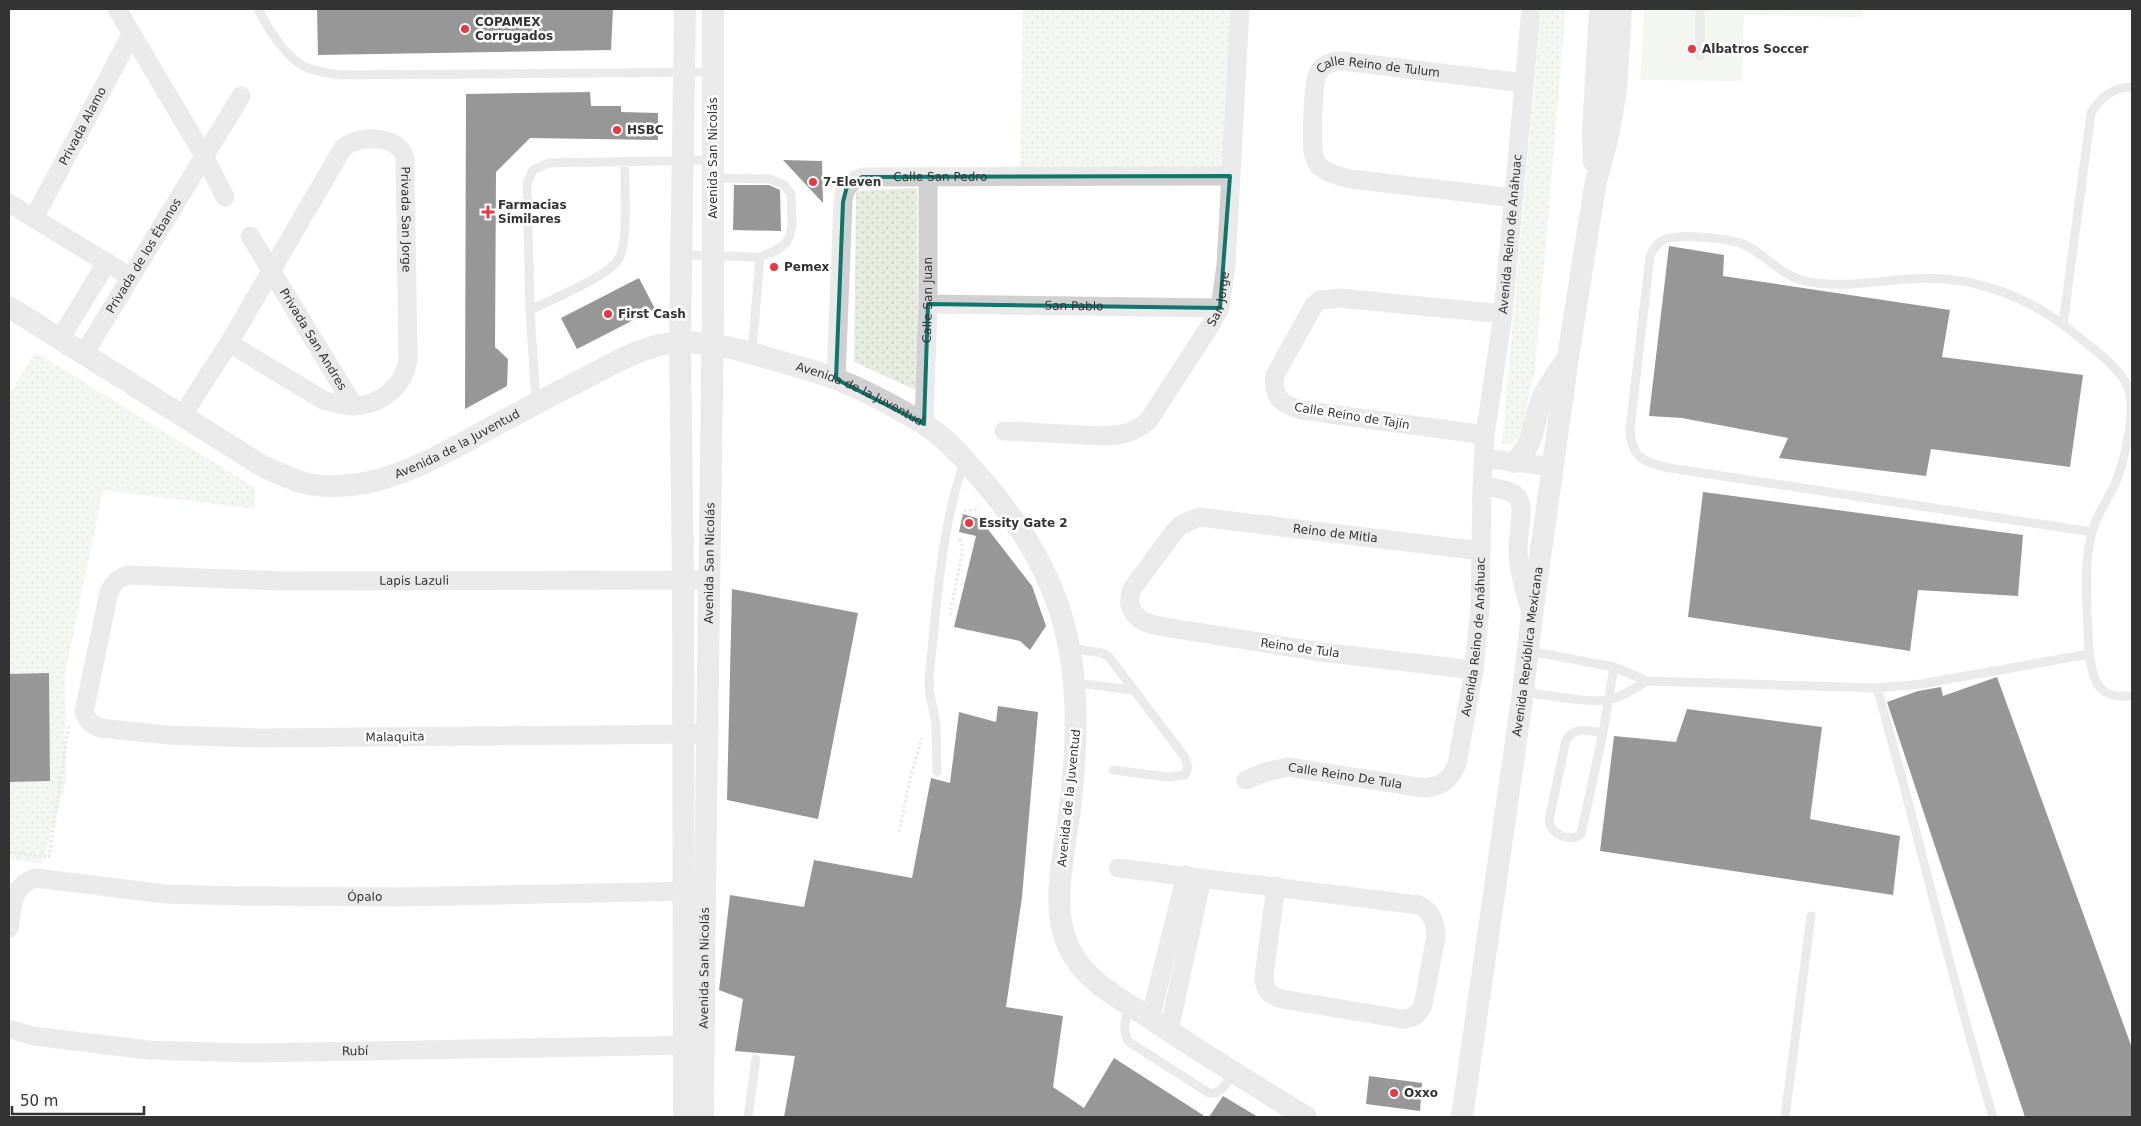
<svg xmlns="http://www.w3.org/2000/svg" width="2141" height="1126" viewBox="0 0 2141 1126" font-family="'DejaVu Sans',sans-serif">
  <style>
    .grass { fill: url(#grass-dots) }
    .garden { fill: #e6ecdf }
    .building { fill: #1a1a1a }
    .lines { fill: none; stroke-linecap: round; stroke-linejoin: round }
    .path { stroke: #cdcdcd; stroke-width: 3; stroke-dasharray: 2.5 2.5; stroke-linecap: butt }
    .service { stroke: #d0d0d0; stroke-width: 9 }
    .minor { stroke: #d0d0d0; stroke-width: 19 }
    .tertiary { stroke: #d0d0d0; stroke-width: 22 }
    .marked { fill: none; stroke: #0f766e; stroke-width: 4; stroke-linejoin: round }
    .poi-dot { fill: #e63946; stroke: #fff; stroke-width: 2 }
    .labels { text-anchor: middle; stroke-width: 5; stroke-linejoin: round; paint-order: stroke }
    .poi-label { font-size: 12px; font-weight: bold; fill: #333; stroke: #fff; text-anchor: start }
    .street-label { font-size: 12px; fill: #333; stroke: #fff }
  </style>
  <defs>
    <pattern id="grass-dots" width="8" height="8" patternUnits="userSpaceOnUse" patternTransform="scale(1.25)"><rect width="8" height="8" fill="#e6ecdf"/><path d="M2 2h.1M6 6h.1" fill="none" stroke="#c6cbc0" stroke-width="1.8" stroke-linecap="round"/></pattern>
  </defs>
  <rect width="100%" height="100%" fill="#fff"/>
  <path class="grass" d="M1023,9H1233L1225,168L1020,171Z
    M1541,9H1566L1535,370L1530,387L1522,434L1510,445L1502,444Z
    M917,188L918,391L854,362L856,191Z
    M35,352L254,487L255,509L103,490L65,673L66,781L42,864L9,859V395Z"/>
  <path class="garden" d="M1644,9H1863L1862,17L1744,15L1742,81L1640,80Z"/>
  <path class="building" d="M317,9H613L611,50L318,55Z
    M590,92L591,106H621V112L658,113V140L530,138L496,172L495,347L508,359L507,386L465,409L466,94Z
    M783,160L822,161L823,203Z
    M734,185H769L780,190L781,231L733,230Z
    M1669,246L1724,255L1723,276L1950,310L1942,357L2083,375L2070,467L1931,449L1926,476L1779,458L1788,438L1682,418L1649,416Z
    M639,278L655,309L577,349L561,318Z
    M1703,492L2023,535L2018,596L1918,590L1910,651L1688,617Z
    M963,514L980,519L1032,586L1046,626L1030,650L1020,641L954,627L976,536L959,532Z
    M732,589L858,613L818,819L727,800Z
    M49,673L50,781L9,782V674Z
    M1997,677L2132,1048V1117H2025L1887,702L1918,691L1941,687L1943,696Z
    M998,706L1038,712L1022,897L1006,1007L1063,1016L1053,1087L1084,1108L1114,1058L1206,1117H784L795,1056L735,1051L743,999L719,990L730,895L804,907L814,860L912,878L931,778L950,783L959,712L996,722Z
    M1687,709L1822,727L1810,819L1900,836L1893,895L1600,851L1614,736L1676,742Z
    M1369,1076L1422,1083L1420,1111L1366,1104Z
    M1223,1096L1258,1117H1209Z"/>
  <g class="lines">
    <path class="path" d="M964,511L980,509
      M950,615L962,554V545L959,538
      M899,832L910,779L922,738
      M9,852L49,857L69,724"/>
    <path class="service" d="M258,9C267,27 286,58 305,67C317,72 328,73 340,75L712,72
      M1700,56V9
      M682,255L760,257L775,251L786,243L790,235L792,225L791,194L784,185L770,179L713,178
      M530,310C550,300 610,276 619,258C629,241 624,184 625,162
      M2063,324L2091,113C2101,97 2113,87 2132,87
      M752,352L760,257
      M536,402L530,310L527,183L533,170L548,163L712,160
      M1071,648L1102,653L1109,657L1184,756L1188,767L1185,775L1168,777L1113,770
      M1529,651L1614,667L1647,681L1877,688L1921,684L2089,654C2094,683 2098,699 2132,696
      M2089,654C2088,616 2082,569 2092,532C2096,515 2108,500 2115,484C2124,463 2138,406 2127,385C2116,364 2093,349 2075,334C2029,296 1971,274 1910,279C1877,281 1843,288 1809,282C1781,277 1766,254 1743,244C1727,238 1678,233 1663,240C1656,244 1653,249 1650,256L1630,429C1631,458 1643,462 1670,468L2092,532
      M1076,683L1133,690
      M1877,688C1918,830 1950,975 1993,1117
      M1523,692C1548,695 1585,703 1609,700C1622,697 1635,688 1647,681
      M1603,733C1589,731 1574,726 1566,740L1549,820C1550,834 1570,843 1581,834L1603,733L1614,667
      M937,772L936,724L929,689V678C937,606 940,531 964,463
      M1129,1005C1126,1018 1121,1030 1129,1042L1209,1093C1223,1094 1227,1082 1233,1072
      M748,1117L756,1059
      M1785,1117L1811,916"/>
    <g class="minor">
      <path d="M117,9L204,156L225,197"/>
      <path id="s1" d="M1514,198L1351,179C1340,177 1328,174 1319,166C1316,162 1314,156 1313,152C1312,138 1312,80 1319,71C1325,63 1333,61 1342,61L1524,83"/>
      <path d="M9,203L130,277"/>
      <path id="s2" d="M34,218L131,35"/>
      <path id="s3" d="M250,236L354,406"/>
      <path id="s4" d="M928,304L1220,308"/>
      <path d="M60,339L107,262"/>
      <path id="s5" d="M84,354L241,96"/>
      <path id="s6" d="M836,379L843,202C844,189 849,182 862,177L1230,176"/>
      <path id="s7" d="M182,416L229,343L343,148C359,134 399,135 405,158L408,357C406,385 382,405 353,406C343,406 333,403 323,400L229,343"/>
      <path id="s8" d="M924,424L928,304V176"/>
      <path id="s9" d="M1004,431L1105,436C1122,435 1134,433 1148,421L1210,326L1220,308L1226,265L1240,9"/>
      <path d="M1485,435L1301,410C1281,404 1272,397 1275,375L1314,305L1320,300L1339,298L1503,314"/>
      <path d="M1483,458L1553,467"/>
      <path d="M1482,486C1492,488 1512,489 1518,498C1525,508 1518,535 1518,548C1518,570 1525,592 1531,613"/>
      <path id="s10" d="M1474,670L1321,652L1158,626C1138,622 1124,610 1132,589L1174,532L1181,525L1199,517L1481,551"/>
      <path id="s11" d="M707,734L260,738L167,735L100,728C92,724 87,721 84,712L109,592C114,582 118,578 129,575L283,581L710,580"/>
      <path id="s12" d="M1246,780L1265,772L1288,767L1424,788C1442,786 1450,781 1457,764L1474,670L1480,607L1482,486L1485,435L1503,314L1531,9"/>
      <path d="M1118,868L1419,905C1432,912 1435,921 1436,936L1423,1005C1418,1015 1414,1018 1402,1019L1282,999C1269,995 1264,990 1264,976L1276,886"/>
      <path id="s13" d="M9,928C13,906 11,885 36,878L165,894L242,896L399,897L697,891"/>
      <path d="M1150,1019L1186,875"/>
      <path id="s14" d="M9,1029L33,1036L148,1050L249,1053L697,1045"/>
      <path d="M1169,1031L1202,878"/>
    </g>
    <g class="tertiary">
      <path d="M1594,162L1593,132L1600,9"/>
      <path id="s15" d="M9,307L264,467C279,473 293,481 309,484C375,496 439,456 494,426C527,408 560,391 593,374C619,360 652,342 682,342C713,342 745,351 775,360C795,366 816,371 836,379C865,390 894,406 921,422C946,437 965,460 984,482C1071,583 1085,670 1071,799C1067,845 1048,905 1069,948C1075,959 1083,971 1093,979C1108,993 1128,1004 1145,1015C1198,1051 1252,1084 1306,1117"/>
      <path d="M1514,462C1536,444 1532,423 1542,399C1548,386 1557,374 1565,362"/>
      <path d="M684,1117L683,580L680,342L685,9"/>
      <path id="s16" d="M703,1117L705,891L713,312V9"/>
      <path id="s17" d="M1462,1117L1523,692L1532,615L1568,357L1595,186L1608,136L1616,90L1621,9"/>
    </g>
  </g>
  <path d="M0 0H2141V1126H0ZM1230,176L1220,308L928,304L924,424L836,379L843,202L847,186L862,177Z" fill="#fff" fill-opacity=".55" fill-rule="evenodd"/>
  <path class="marked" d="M1230,176L1220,308L928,304L924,424L836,379L843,202L847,186L862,177Z"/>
  <g class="poi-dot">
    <circle cx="465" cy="29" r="5"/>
    <circle cx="1692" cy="49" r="5"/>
    <circle cx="617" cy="130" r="5"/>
    <circle cx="813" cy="182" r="5"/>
    <path d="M485.5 204.5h5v5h5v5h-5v5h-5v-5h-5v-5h5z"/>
    <circle cx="774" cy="267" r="5"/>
    <circle cx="608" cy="314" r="5"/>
    <circle cx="969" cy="523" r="5"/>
    <circle cx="1394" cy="1093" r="5"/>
  </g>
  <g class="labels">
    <g class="poi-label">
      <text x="475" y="26">COPAMEX<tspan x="475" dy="14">Corrugados</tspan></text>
      <text x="1702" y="53">Albatros Soccer</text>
      <text x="627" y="134">HSBC</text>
      <text x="823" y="186">7-Eleven</text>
      <text x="498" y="209">Farmacias<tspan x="498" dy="14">Similares</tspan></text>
      <text x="784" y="271">Pemex</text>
      <text x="618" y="318">First Cash</text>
      <text x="979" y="527">Essity Gate 2</text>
      <text x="1404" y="1097">Oxxo</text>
    </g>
    <g class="street-label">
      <text dy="4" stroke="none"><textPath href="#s1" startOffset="358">Calle Reino de Tulum</textPath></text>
      <text dy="4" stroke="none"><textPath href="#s2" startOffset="104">Privada Alamo</textPath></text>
      <text transform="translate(713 158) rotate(-90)" y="4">Avenida San Nicolás</text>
      <text dy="4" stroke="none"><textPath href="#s6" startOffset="289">Calle San Pedro</textPath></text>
      <text dy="4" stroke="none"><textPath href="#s7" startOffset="446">Privada San Jorge</textPath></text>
      <text dy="4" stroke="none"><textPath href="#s12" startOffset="759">Avenida Reino de Anáhuac</textPath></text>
      <text dy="4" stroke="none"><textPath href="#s5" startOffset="115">Privada de los Ébanos</textPath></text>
      <text dy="4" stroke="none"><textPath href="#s9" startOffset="290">San Jorge</textPath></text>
      <text dy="4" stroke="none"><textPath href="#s8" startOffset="124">Calle San Juan</textPath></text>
      <text dy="4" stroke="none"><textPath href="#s4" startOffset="146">San Pablo</textPath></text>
      <text dy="4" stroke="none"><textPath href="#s3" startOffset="121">Privada San Andres</textPath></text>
      <text dy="4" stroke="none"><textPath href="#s15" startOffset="941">Avenida de la Juventud</textPath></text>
      <text transform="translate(1352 416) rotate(9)" y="4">Calle Reino de Tajín</text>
      <text dy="4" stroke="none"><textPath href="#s15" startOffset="506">Avenida de la Juventud</textPath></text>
      <text dy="4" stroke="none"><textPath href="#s10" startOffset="610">Reino de Mitla</textPath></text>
      <text dy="4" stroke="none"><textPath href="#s16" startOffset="554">Avenida San Nicolás</textPath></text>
      <text dy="4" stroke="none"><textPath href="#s11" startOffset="1066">Lapis Lazuli</textPath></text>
      <text dy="4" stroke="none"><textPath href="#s12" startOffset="354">Avenida Reino de Anáhuac</textPath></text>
      <text transform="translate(1300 648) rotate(8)" y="4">Reino de Tula</text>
      <text dy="4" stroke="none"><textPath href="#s17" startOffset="470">Avenida República Mexicana</textPath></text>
      <text transform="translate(395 737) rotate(-1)" y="4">Malaquita</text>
      <text dy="4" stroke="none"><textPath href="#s12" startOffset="102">Calle Reino De Tula</textPath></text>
      <text transform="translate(1069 798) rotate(-84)" y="4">Avenida de la Juventud</text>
      <text dy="4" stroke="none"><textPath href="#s13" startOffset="391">Ópalo</textPath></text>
      <text dy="4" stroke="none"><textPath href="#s16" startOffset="149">Avenida San Nicolás</textPath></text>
      <text dy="4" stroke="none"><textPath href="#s14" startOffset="348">Rubí</textPath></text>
    </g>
  </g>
  <rect width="2141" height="1126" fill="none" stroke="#333333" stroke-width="20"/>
  <path d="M12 1106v8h132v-8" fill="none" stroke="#333333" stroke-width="2.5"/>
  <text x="20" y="1106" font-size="15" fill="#333333" stroke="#ffffff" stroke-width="4" paint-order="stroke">50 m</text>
</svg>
